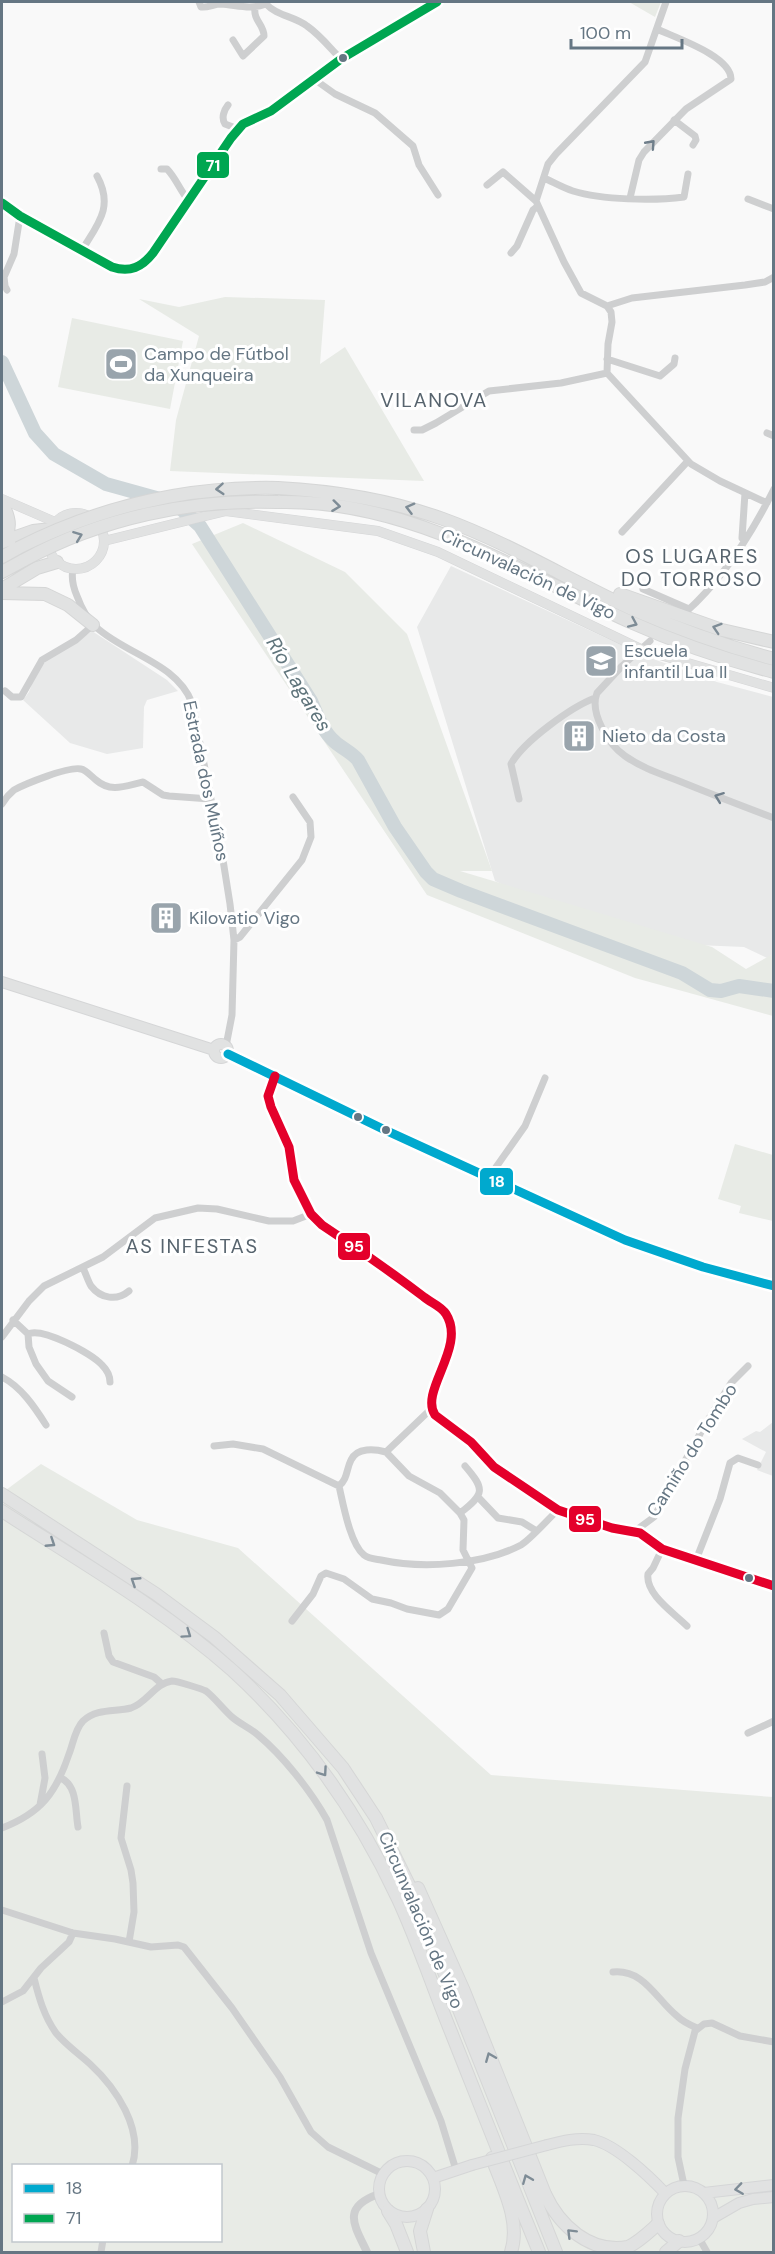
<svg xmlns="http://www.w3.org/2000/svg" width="775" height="2254" viewBox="0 0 775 2254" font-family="'DM Sans',sans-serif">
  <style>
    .built { fill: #e8e9e9 }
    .green { fill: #e8ebe6; fill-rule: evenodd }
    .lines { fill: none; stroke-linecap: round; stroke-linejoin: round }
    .river { stroke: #ced6d9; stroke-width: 14 }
    .secondary-casing { stroke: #d5d6d7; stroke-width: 10 }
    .primary-casing { stroke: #d5d6d7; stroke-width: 12 }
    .motorway-casing { stroke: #d5d6d6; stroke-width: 14 }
    .minor { stroke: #cecfd0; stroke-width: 7 }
    .tertiary { stroke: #cecfd0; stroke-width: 8 }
    .secondary { stroke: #e1e2e2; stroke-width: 9 }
    .primary { stroke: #e1e2e2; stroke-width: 10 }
    .motorway { stroke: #e1e2e2; stroke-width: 12 }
    .primary-bridge-casing { stroke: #d5d6d7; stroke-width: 12; stroke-linecap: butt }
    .motorway-bridge-casing { stroke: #d5d6d6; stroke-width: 14; stroke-linecap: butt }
    .primary-bridge { stroke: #e1e2e2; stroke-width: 10 }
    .motorway-bridge { stroke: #e1e2e2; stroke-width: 12 }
    .bus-1-casing { stroke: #fff; stroke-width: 14 }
    .bus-2-casing { stroke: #fff; stroke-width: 14 }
    .bus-3-casing { stroke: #fff; stroke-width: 14 }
    .bus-1 { stroke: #00a9ce; stroke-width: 9 }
    .bus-2 { stroke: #00a651; stroke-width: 9 }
    .bus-3 { stroke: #e4002b; stroke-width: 9 }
    .oneway { stroke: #707f8b }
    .oneway2 { stroke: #7e8c96 }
    .bus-dot { fill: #657683; stroke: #fff; stroke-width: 2 }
    .labels { text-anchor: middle; stroke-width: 6; stroke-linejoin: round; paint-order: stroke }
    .poi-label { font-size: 18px; fill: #657683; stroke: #fff; text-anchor: start }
    .street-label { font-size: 18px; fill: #657683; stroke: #fff }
    .neighbourhood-label { font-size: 20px; letter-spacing: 1.5px; fill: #57646e; stroke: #fff }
    .water-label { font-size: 20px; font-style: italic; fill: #60757c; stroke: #fff }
    .line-badge { stroke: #fff; stroke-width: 2 }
    .badge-label { font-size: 16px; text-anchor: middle; font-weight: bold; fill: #fff }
  </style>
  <rect width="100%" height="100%" fill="#f9f9f9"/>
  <path class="built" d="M451,566L645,656L717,682L773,697V954L767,958L744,947L697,945L555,910L495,881L417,627Z
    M92,631L167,680L178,691L147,700L144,707L143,748L107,754L70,743L23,700L29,692L37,669L53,655L68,648Z
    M773,1422V1476L757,1470L766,1452L742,1439L756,1431L760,1432Z"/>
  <path class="green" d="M629,2H661L655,17Z
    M225,297L325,300L320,364L345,347L424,481L170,471L176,420L199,336L139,299L179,307Z
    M72,318L183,341L170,409L58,387Z
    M243,523L345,572L407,634L492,871H460L712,947L746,969L773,954V1016L635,978L427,895L192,544Z
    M735,1144L773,1155V1221L739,1213L741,1206L718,1199Z
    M41,1464L137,1520L238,1548L491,1775L773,1797V2252H2V1493ZM14,2166H220V2240H14Z"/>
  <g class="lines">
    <path class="river" d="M2,362L35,433L54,454L106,484L160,499L179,507L200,526L311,701C317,715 323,732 335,742C343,749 351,752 358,760L395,827L426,872L433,879L461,891L682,973L710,990L721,991L739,986L774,991"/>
    <g class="secondary-casing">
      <path id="secondary" d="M2,499L55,522
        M48 541a28 28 0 1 1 56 0a28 28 0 1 1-56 0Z
        M104,541L226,511L378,531L438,552L643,650L774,688"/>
    </g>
    <g class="primary-casing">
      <path id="primary" d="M2,982L214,1050
        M214 1051a7 7 0 1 1 14 0a7 7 0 1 1-14 0Z
        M228,1054L385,1130L625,1240L703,1267L774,1286
        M547,2145C562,2141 578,2137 594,2140C616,2145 649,2176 665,2193
        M379 2189a28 28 0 1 1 56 0a28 28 0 1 1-56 0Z
        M433,2178L472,2165
        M657 2214a28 28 0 1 1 56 0a28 28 0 1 1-56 0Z
        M704,2193L774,2185
        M713,2218L739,2203L753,2199L774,2197"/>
    </g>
    <g class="motorway-casing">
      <path id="motorway" d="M278,488C335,491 390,500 443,519C509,543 569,580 632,609C678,629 725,646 774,659
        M278,502C407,499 514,569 628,621C675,642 723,659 774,672
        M2,504C10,517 12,530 2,542
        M2,542L33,531L51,529
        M2,557L18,548
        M2,572L24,560
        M2,589L37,568L57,562
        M2,593L45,594L68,605L93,625
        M620,594L722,630L774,642
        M2,1494L156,1594L214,1637L280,1695L343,1768L376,1818L410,1887L556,2252
        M2,1511C79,1561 162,1608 232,1670C302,1734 358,1813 398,1899C418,1942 433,1988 451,2032C480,2105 509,2179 539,2252
        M418,1888L464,1991L545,2194C559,2225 590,2254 628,2247C639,2242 649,2232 658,2224
        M492,2158C503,2188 521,2221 511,2252
        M388,2211L396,2224L407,2252
        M424,2252L420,2231L427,2209
        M666,2252L679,2241"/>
    </g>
    <path class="minor" d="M199,2L201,7C208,8 214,4 221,4C237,5 250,10 266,4C277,16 294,16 307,26C320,35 330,48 341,59
      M666,2L645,62L556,154L548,164L536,201L564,262L581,293L607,306L611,312L612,322L608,344L607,373L691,464L720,481L767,503
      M233,40L243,56L264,36C264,24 253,21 255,7
      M314,79L335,94L375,113L413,146L419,165L438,195
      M228,105C224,110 221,118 225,124L238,129
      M674,120L695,136L696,140L693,145
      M161,169H167C176,178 180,191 189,201
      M544,178C553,182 563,188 573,191C602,200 654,201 684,197L688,174
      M487,185L503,172L536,201
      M630,198L639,160L644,152L686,109L731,79C731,56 676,38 657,29
      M748,199L774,209
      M2,203L20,216L112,267C130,273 142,267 153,253L231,138L243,124L271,111L341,59L437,2
      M82,250C98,224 114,207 97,176
      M511,253L517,246L533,210L538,206
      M7,290L5,286L4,277L14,254L20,216
      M607,306L632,298L745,285L765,282L774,277
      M607,359L660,376L674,364L675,358
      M414,430H422L436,423L489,391L561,383L607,373
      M767,433L774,436
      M622,532L688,461
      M742,538L745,493
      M73,569C71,579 73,587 77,596C81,607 87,619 96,627C125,654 177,663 192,703L223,860L230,904L234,940L232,1015L226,1046
      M643,589L689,609
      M686,612C724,578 751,535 774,489
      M650,641L622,666L597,693C589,713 609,745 625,756C642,768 661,774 679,781C711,794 742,806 774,818
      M5,691L12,697H21L42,660L76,640L93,625
      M519,799L511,764C523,742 571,707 595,698
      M2,804C5,799 9,794 14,790C25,784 69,766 81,769C86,770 91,776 96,780C111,793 125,786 143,782L163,795L169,796L210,799
      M234,940L240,937L302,860L311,837L310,822L293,797
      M491,1178L494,1170L525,1126L545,1078
      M83,1268C86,1274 88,1281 91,1286C101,1299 117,1301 129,1291
      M13,1320L28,1334L29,1347L36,1364L48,1381L72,1397
      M28,1334C42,1327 91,1353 102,1365C107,1370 110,1376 110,1382
      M2,1337L29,1301L44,1286L103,1257L155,1218L198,1208L217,1209L269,1221H293L311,1214
      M2,1377C21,1387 34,1406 46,1425
      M214,1446L233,1444L263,1449L339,1486
      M339,1486C343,1503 350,1544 364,1555C369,1559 375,1559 381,1560C423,1569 483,1565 521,1545C530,1540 549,1518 558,1510
      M339,1486C348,1478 346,1470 351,1460C357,1447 375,1449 386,1452L431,1409
      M478,1497L498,1518L522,1522L535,1530
      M460,1513C485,1494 485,1489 465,1466
      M635,1531L654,1517L706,1423L731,1383L748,1366
      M662,1549L653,1568L648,1574C645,1594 674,1613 687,1626
      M696,1560L720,1499L730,1463L738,1458L758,1465
      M292,1621L313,1594L321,1576L326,1573L344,1579L372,1599L391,1603L407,1609L439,1615L448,1609L472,1568L463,1550L464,1520L460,1513L440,1493L409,1476L386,1452
      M104,1633L109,1656L113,1662L154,1677L162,1684
      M748,1733L774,1721
      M61,1778C78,1786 75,1811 78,1827
      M127,1786L121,1838L131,1870L133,1883L134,1912L129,1942
      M40,1805L45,1778L42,1754
      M2,1828C41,1813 56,1793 69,1754C73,1744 75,1729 83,1721C97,1708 115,1712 131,1708C147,1703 155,1683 172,1681C177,1681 202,1689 206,1691C214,1697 224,1710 232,1717C240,1724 250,1728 258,1735C283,1756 311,1791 327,1820L371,1953L441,2121L456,2170
      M2,1910L73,1933L115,1939L151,1947L178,1945L184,1947L232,2008L280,2077L311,2132L328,2147L383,2174
      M613,1972C644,1969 656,1999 677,2016C683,2022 690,2025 697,2028
      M34,1978C39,1998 44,2016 56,2033C66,2045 79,2054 90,2064C116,2088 144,2129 132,2166
      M2,2002L23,1991L41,1968L69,1942L73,1933
      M684,2185L678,2157V2118L685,2069L695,2031L704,2024L712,2023L740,2036L774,2042
      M699,2238L707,2252
      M101,2252L103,2240"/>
    <path class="tertiary" d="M275,1076L268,1096L271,1107L289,1147L294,1180L311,1214L322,1225C357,1248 391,1272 424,1297C431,1303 441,1306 446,1314C467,1347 419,1391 435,1415L471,1442L494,1467L558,1510L612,1528L640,1533L662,1549L774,1586
      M367,2252C354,2225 341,2207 379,2194"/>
    <use href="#secondary" class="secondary"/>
    <use href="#primary" class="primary"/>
    <use href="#motorway" class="motorway"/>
    <g class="primary-bridge-casing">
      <path id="primary-bridge" d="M472,2165L547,2145"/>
    </g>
    <g class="motorway-bridge-casing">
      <path id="motorway-bridge" d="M18,548C99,507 187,486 278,488
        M24,560C101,518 191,499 278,502"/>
    </g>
    <use href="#primary-bridge" class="primary-bridge"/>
    <use href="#motorway-bridge" class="motorway-bridge"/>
    <g class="bus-1-casing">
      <path id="bus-1" d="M228,1054L385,1130L625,1240L703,1267L774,1286"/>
    </g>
    <g class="bus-2-casing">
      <path id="bus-2" d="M2,203L20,216L112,267C130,273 142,267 153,253L231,138L243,124L271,111L341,59L437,2"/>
    </g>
    <g class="bus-3-casing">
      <path id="bus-3" d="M275,1076L268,1096L271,1107L289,1147L294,1180L311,1214L322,1225C357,1248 391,1272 424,1297C431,1303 441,1306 446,1314C467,1347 419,1391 435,1415L471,1442L494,1467L558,1510L612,1528L640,1533L662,1549L774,1586"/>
    </g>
    <use href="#bus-1" class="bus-1"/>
    <use href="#bus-2" class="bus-2"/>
    <use href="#bus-3" class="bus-3"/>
  </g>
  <defs><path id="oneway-chevron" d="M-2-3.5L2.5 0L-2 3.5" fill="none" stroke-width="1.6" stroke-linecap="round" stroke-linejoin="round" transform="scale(1.5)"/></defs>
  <g class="oneway">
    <use href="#oneway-chevron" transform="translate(651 144) rotate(-48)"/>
    <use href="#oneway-chevron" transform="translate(719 797) rotate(-159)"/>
  </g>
  <g class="oneway2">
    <use href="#oneway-chevron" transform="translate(220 489) rotate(176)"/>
    <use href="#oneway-chevron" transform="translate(336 506) rotate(7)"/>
    <use href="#oneway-chevron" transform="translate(410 508) rotate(-165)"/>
    <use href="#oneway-chevron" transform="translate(78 536) rotate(-21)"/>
    <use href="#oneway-chevron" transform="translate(633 623) rotate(24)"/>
    <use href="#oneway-chevron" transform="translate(717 628) rotate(-162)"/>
    <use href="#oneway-chevron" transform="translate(51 1543) rotate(33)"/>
    <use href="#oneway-chevron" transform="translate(135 1581) rotate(-147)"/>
    <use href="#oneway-chevron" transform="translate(187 1634) rotate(35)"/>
    <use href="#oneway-chevron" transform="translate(323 1772) rotate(55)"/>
    <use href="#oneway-chevron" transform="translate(490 2057) rotate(-112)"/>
    <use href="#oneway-chevron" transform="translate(527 2179) rotate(-112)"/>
    <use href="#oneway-chevron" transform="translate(739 2189) rotate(172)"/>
    <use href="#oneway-chevron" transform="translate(571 2233) rotate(-135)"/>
  </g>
  <defs>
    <g id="stadium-square" transform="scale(1.725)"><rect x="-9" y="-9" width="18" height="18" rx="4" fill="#99a4ac" stroke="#fff"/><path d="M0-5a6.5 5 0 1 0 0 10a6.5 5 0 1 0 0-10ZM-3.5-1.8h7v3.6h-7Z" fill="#fff"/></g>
    <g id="school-square" transform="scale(1.725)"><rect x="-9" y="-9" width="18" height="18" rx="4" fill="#99a4ac" stroke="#fff"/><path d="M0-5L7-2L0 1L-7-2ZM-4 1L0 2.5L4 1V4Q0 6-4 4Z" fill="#fff"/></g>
    <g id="building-square" transform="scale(1.725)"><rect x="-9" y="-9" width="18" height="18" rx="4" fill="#99a4ac" stroke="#fff"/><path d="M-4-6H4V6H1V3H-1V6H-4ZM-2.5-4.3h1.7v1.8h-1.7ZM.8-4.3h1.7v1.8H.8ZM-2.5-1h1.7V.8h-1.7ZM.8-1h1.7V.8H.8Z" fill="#fff"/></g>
  </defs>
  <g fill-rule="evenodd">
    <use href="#stadium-square" x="121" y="364"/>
    <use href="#school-square" x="601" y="661"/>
    <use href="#building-square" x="579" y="736"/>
    <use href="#building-square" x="166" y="918"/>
  </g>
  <g class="bus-dot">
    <circle cx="343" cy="58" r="5"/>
    <circle cx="358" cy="1117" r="5"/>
    <circle cx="386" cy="1130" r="5"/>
    <circle cx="749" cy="1578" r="5"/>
  </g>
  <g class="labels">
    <g class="poi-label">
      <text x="144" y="360">Campo de Fútbol<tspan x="144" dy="21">da Xunqueira</tspan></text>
      <text x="624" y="657">Escuela<tspan x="624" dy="21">infantil Lua II</tspan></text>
      <text x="602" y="742">Nieto da Costa</text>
      <text x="189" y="924">Kilovatio Vigo</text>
    </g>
    <g class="street-label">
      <text transform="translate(528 574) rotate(25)" y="6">Circunvalación de Vigo</text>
      <text transform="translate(206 781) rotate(78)" y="6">Estrada dos Muíños</text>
      <text transform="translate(692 1450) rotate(-58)" y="6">Camiño do Tombo</text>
      <text transform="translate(421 1920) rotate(67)" y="6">Circunvalación de Vigo</text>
    </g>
    <g class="neighbourhood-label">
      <text x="434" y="407">VILANOVA</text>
      <text x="692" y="563">OS LUGARES<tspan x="692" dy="23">DO TORROSO</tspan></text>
      <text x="192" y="1253">AS INFESTAS</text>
    </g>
    <g class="water-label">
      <text transform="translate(299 684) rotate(59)" y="7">Río Lagares</text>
    </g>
  </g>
  <g class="line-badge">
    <rect x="196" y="151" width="34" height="28" rx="6" fill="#00a651"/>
    <rect x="479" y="1167" width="35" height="29" rx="6" fill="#00a9ce"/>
    <rect x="337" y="1232" width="34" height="29" rx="6" fill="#e4002b"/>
    <rect x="568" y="1505" width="34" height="28" rx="6" fill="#e4002b"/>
  </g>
  <g class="badge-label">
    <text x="213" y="171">71</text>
    <text x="497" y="1187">18</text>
    <text x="354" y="1252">95</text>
    <text x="585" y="1525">95</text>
  </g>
  <rect width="775" height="2254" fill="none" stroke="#657683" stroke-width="6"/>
  <rect x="12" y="2164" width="210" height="78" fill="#ffffff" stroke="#c1c8cd" stroke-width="1.5"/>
  <rect x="24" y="2184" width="30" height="9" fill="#00a9ce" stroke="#c1c8cd" stroke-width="1.5"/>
  <text x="66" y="2194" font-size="18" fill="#657683">18</text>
  <rect x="24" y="2214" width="30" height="9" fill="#00a651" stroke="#c1c8cd" stroke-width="1.5"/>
  <text x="66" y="2224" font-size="18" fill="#657683">71</text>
  <path d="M571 39v9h111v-9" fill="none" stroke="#657683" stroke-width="3"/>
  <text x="580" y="39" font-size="18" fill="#657683" stroke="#ffffff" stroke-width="4.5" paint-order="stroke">100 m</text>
</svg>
